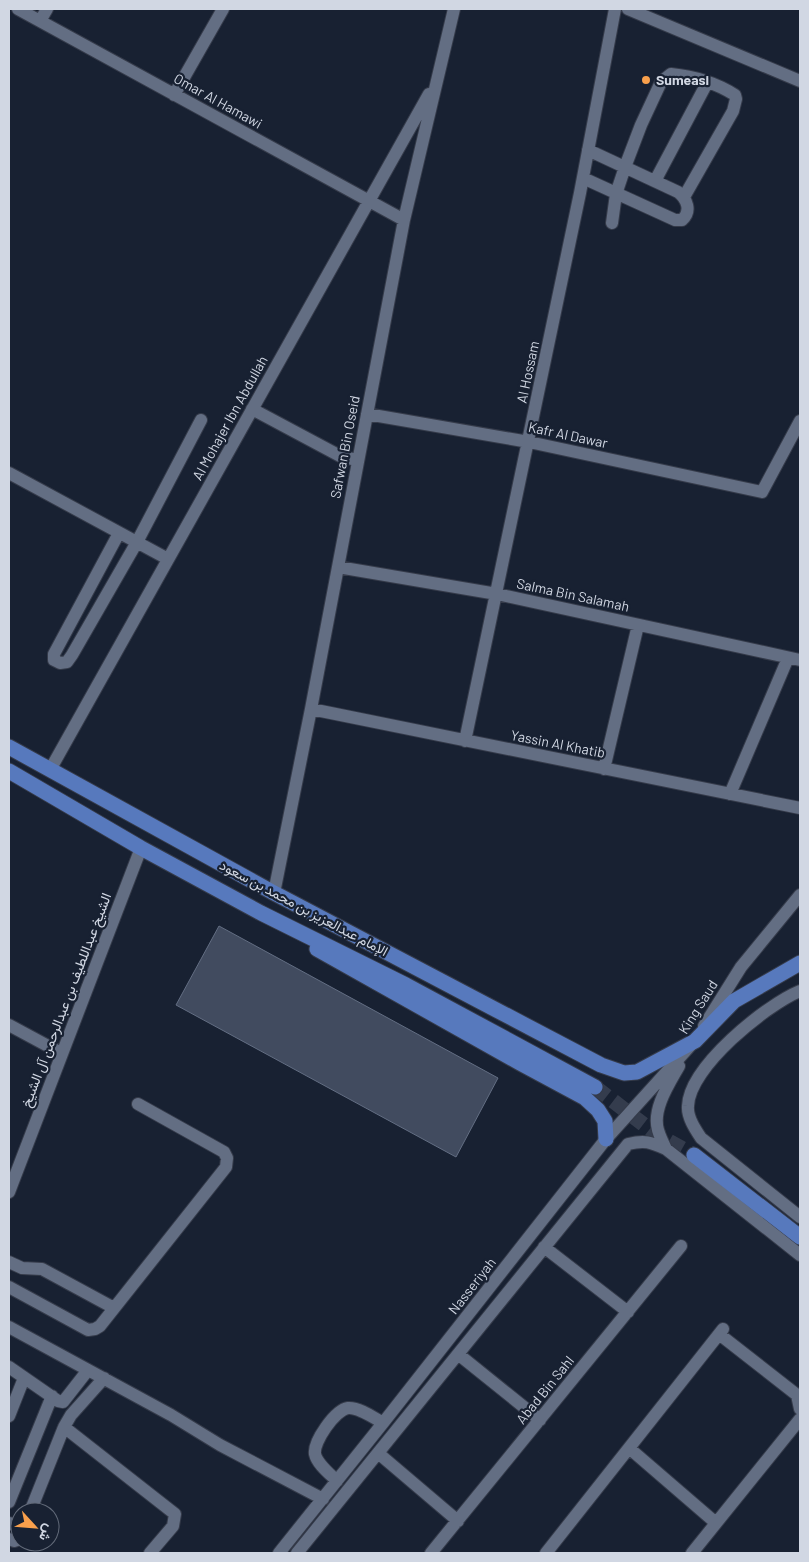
<svg xmlns="http://www.w3.org/2000/svg" width="809" height="1562" viewBox="0 0 809 1562" font-family="Barlow,Vazirmatn,sans-serif">
  <style>
    .building { fill: #414b5f; stroke: #636e83 }
    .lines { fill: none; stroke-linecap: round; stroke-linejoin: round }
    .major-tunnel { stroke: #343c4d; stroke-width: 15; stroke-dasharray: 15 8; stroke-linecap: butt }
    .minor-casing { stroke: #353b4a; stroke-width: 14 }
    .major-casing { stroke: #353b4a; stroke-width: 17 }
    .minor { stroke: #636e83; stroke-width: 12 }
    .major { stroke: #5779bd; stroke-width: 15 }
    .poi-dot { fill: #f9a04c; stroke: #182132; stroke-width: 2 }
    .labels { text-anchor: middle; stroke-width: 4.5; stroke-linejoin: round; paint-order: stroke }
    .poi-label { font-size: 14px; font-weight: bold; fill: #d1d7e3; stroke: #182132; text-anchor: start }
    .street-label { font-size: 14px; fill: #d1d7e3; stroke: #182132 }
  </style>
  <rect width="100%" height="100%" fill="#182132"/>
  <path class="building" d="M219,926L498,1078L456,1157L176,1005Z"/>
  <g class="lines">
    <path class="major-tunnel" d="M595,1087L656,1134L694,1155"/>
    <g class="minor-casing">
      <path id="minor" d="M18,9L404,220
        M628,9L800,81
        M40,21L47,9
        M174,95L223,9
        M583,178L675,220H682C692,211 687,199 678,192L588,150
        M655,181L707,83
        M612,223L616,194L625,167L641,125L661,82L671,74C692,76 716,83 735,95L736,99L733,111L684,197
        M252,409L342,457L358,460
        M367,414L529,442L762,492L800,421
        M9,473L168,559
        M119,533L54,654V660L60,663L67,662L72,655L137,542L201,420
        M338,567L497,594L800,660
        M311,709L800,808
        M465,741L580,193L615,9
        M604,769L638,625
        M50,770L429,94
        M730,794L788,658
        M274,893L311,709L404,220L454,9
        M800,991C766,1005 689,1067 688,1106C687,1117 695,1129 701,1138L800,1217
        M9,1025L61,1053
        M704,1026L741,967L800,895
        M666,1149C663,1143 660,1137 658,1130C652,1109 669,1084 679,1066
        M9,1192L141,848
        M544,1247L628,1312
        M9,1262L22,1268L42,1269L114,1308
        M9,1287L88,1330L95,1329L100,1326L226,1167L227,1158L224,1152L138,1104
        M9,1327L171,1415L220,1445L323,1499
        M719,1334L797,1395L800,1409
        M458,1354L540,1420
        M9,1367L58,1401L63,1402L88,1370
        M9,1416L24,1378
        M64,1427L175,1514L173,1526L150,1553
        M629,1448L716,1523
        M378,1453L458,1521
        M337,1481C330,1474 317,1464 315,1454C313,1442 335,1410 348,1408C359,1407 374,1418 383,1423
        M9,1502L52,1396
        M30,1512L64,1427L71,1415L104,1378
        M9,1523L20,1527
        M9,1539L14,1541L20,1539
        M279,1553L383,1423L606,1139L690,1046
        M297,1553L628,1144C645,1140 650,1142 666,1149L800,1255
        M431,1553L681,1246
        M546,1553L723,1329
        M692,1553L800,1419"/>
    </g>
    <g class="major-casing">
      <path id="major" d="M9,747L274,893L601,1065L624,1073L637,1072L695,1041L734,1001L800,963
        M9,771L141,848L261,913L406,985L595,1087
        M317,949L520,1063L585,1098L598,1110L605,1121L606,1139
        M694,1155L800,1237"/>
    </g>
    <use href="#minor" class="minor"/>
    <use href="#major" class="major"/>
  </g>
  <circle class="poi-dot" cx="646" cy="80" r="5"/>
  <g class="labels">
    <g class="poi-label">
      <text x="656" y="85">Sumeasi</text>
    </g>
    <g class="street-label">
      <text transform="translate(218 101) rotate(29)" y="5">Omar Al Hamawi</text>
      <text transform="translate(528 372) rotate(-78)" y="5">Al Hossam</text>
      <text transform="translate(230 418) rotate(-61)" y="5">Al Mohajer Ibn Abdullah</text>
      <text transform="translate(568 435) rotate(12)" y="5">Kafr Al Dawar</text>
      <text transform="translate(345 447) rotate(-79)" y="5">Safwan Bin Oseid</text>
      <text transform="translate(573 595) rotate(12)" y="5">Salma Bin Salamah</text>
      <text transform="translate(558 744) rotate(11)" y="5">Yassin Al Khatib</text>
      <text transform="translate(304 908) rotate(28)" y="5">الإمام عبدالعزيز بن محمد بن سعود</text>
      <text transform="translate(66 1000) rotate(-69)" y="5">الشيخ عبداللطيف بن عبدالرحمن آل الشيخ</text>
      <text transform="translate(698 1007) rotate(-58)" y="5">King Saud</text>
      <text transform="translate(472 1286) rotate(-52)" y="5">Nasseriyah</text>
      <text transform="translate(545 1390) rotate(-51)" y="5">Abad Bin Sahl</text>
    </g>
  </g>
  <rect width="809" height="1562" fill="none" stroke="#d1d7e3" stroke-width="20"/>
  <g transform="translate(35 1527) rotate(116)"><circle r="24" fill="#182132" stroke="#626a79"/>
  <path d="M0-4L9 19L0 12L-9 19Z" fill="#f9a04c"/>
  <text y="-8" font-size="14" font-weight="bold" text-anchor="middle" fill="#d1d7e3">ش</text>
  </g>
</svg>
